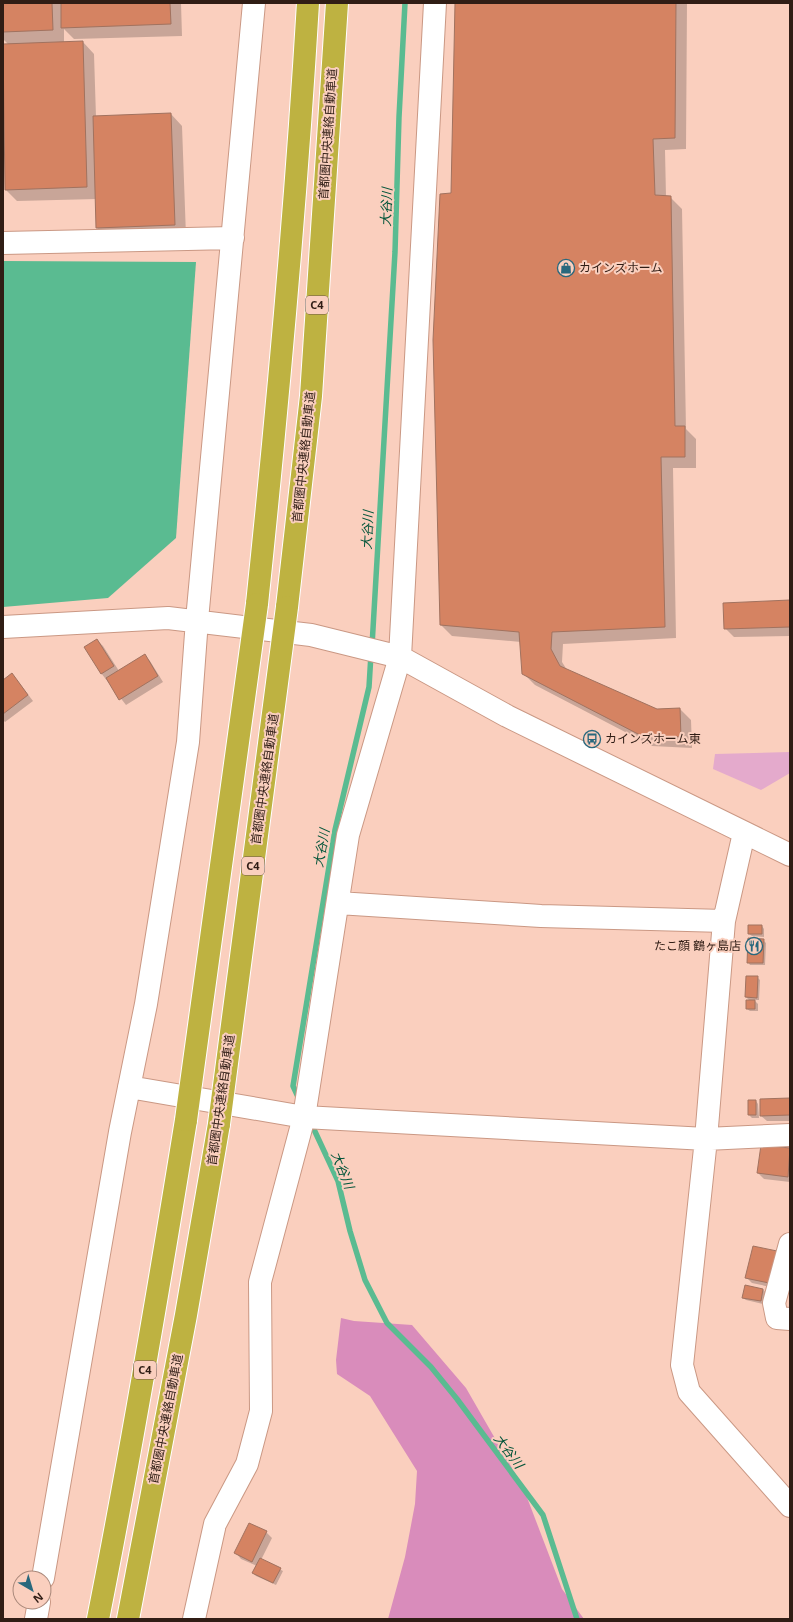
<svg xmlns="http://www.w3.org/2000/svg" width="793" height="1622" viewBox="0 0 793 1622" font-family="'Noto Sans','Noto Sans JP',sans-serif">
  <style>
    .green { fill: #e4aacc }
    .forest { fill: #d98cbb }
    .water { fill: #5abb91 }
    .shadow { fill: #0003 }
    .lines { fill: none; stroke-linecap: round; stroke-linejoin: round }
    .stream { stroke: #5abb91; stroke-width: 5.5 }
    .building { fill: #d58362; stroke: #a1725f }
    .minor-casing { stroke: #ca9884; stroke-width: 24 }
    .highway-casing { stroke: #fff; stroke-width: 24 }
    .minor { stroke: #fff; stroke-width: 22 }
    .highway { stroke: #beb241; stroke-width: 22 }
    .highway-bridge-casing { stroke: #fff; stroke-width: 24; stroke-linecap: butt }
    .highway-bridge { stroke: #beb241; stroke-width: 22 }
    .labels { text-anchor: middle; stroke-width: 4; stroke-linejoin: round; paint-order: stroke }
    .shield { fill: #facfbe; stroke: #6d5248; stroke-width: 1 }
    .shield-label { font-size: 11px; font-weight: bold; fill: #301d15 }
    .street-label { font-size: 12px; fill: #301d15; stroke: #facfbe }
    .poi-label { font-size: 12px; fill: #301d15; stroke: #facfbe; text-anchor: start }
    .water-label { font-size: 13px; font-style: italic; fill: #03553a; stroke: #facfbe }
  </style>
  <rect width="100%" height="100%" fill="#facfbe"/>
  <path class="green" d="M790,752V773L761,790L713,769L715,754Z"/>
  <path class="forest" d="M341,1318L354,1321L412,1325L466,1388L523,1487L562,1589L584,1619H388L405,1557L415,1504L417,1471L370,1396L337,1374L336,1360Z"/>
  <path class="water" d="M3,261L196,262L176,538L108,598L3,607Z"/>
  <path class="shadow" d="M3,3H181L182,36L74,39L64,29V43L83,42L94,54L96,117L171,114L182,126L186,236L109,239L97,228V199L17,201L6,190L3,45H9L3,39Z
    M456,3H687L686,149L665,150L666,197H670L682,209L686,429L696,439V468H673L676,638L563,644L562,662L567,670L657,710L680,709L691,720L692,748L652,746L535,685L523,673L521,642L452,636L441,625Z
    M790,601V636L734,637L725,628Z
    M97,640L103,646L119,671L144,655L150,661L163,682L126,705L101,673Z
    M17,680L33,701L5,722L3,720V681Z
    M762,926L764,929V937L752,936L749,934Z
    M763,940L766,943L765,965H750L748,962Z
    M757,977L760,980L759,1000H754L758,1004V1011H750L747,1009L750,1001L746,997Z
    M790,1099V1121H767L761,1116Z
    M756,1101L758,1104L759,1118H752L749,1115Z
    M762,1146L790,1149V1182L764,1179L758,1173Z
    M754,1247L775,1288L752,1283L746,1277Z
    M763,1289L765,1292L763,1304L746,1300L743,1298Z
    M266,1532L272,1538L261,1560L283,1571L276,1585L256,1576L253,1573L257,1566L241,1559L236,1553Z"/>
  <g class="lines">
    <path class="stream" d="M372,646L395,252L399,117L405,3
      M299,1099L293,1086L335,830L369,687L371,654
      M311,1123L338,1181L350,1231L365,1280L387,1323L431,1367L457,1399L543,1515L577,1619"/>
  </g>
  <path class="building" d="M3,3H52L53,30L3,32Z
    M61,3H170L171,24L61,28Z
    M455,3H676L675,138L653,139L655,195L671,196L675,426H685V457H661L665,627L552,632L551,649L560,666L657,709L680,708L681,737L640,735L522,674L519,632L440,625L433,340L440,194L451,193Z
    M83,41L87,187L5,190L3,44Z
    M171,113L175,225L96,228L93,116Z
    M790,600V627L724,629L723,603Z
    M97,639L114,666L101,674L84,647Z
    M145,654L158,676L119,700L106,678Z
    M12,673L28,695L3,714V680Z
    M748,925H762V934H748Z
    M748,938L764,939L763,963H747Z
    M746,976H758L757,998L745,997Z
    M746,1000H755V1009H746Z
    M790,1098V1115L760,1116V1099Z
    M748,1100H756V1115H748Z
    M761,1145L790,1148L788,1177L757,1173Z
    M753,1246L777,1251L769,1283L745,1278Z
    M745,1285L763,1289L761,1301L742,1298Z
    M249,1523L267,1531L252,1562L234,1553Z
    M260,1558L281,1568L273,1583L252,1573Z"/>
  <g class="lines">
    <g class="minor-casing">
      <path id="minor" d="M3,243L233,238
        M3,627L168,618L311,635L400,657L507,716L790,855
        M744,833L724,921L706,1139L682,1365L689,1392L790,1506
        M338,903L541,916L724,921
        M129,1087L304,1117L706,1139L790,1135
        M790,1244L774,1303L777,1318L790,1319
        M43,1578L120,1132L146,1004L188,742L197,620L254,3
        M36,1619L39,1602
        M194,1619L215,1524L247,1464L261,1411L260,1282L304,1117L348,835L400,657L435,3"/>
    </g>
    <g class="highway-casing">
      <path id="highway" d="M257,604C278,404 296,204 308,3
        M287,607L311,396L337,3
        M98,1619C131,1453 159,1287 186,1120
        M128,1619L186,1315L219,1124"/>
    </g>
    <use href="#minor" class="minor"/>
    <use href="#highway" class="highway"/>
    <g class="highway-bridge-casing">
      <path id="highway-bridge" d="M186,1120L257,604
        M219,1124L287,607"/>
    </g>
    <use href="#highway-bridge" class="highway-bridge"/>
  </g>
  <defs>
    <g id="shop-ring" transform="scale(0.9)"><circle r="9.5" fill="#facfbe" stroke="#29687d" stroke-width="1.5"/><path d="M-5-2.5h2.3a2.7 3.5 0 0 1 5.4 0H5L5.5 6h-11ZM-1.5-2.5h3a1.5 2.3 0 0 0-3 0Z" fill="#29687d"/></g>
    <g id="bus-ring" transform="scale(0.9)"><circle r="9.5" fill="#facfbe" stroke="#29687d" stroke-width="1.5"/><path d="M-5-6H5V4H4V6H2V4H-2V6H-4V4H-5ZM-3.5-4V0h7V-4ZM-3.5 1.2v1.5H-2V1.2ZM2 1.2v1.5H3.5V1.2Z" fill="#29687d"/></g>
    <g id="restaurant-ring" transform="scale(0.9)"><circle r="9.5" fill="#facfbe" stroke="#29687d" stroke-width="1.5"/><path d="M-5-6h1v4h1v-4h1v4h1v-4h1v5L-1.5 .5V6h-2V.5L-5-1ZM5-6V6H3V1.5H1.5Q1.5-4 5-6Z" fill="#29687d"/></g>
  </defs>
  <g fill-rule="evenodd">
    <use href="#shop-ring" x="566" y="268"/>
    <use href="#bus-ring" x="592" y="739"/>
    <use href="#restaurant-ring" x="754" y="946"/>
  </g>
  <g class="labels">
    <g class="shield">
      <rect x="306" y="296" width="22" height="18" rx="3"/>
      <rect x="242" y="857" width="22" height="18" rx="3"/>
      <rect x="134" y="1361" width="22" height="18" rx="3"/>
    </g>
    <g class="shield-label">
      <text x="317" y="309">C4</text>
      <text x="253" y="870">C4</text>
      <text x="145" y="1374">C4</text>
    </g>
    <g class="street-label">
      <text transform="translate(328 134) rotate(-86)" y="4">首都圏中央連絡自動車道</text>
      <text transform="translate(304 457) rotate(-84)" y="4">首都圏中央連絡自動車道</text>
      <text transform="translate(265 779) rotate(-82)" y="4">首都圏中央連絡自動車道</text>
      <text transform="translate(221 1100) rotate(-82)" y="4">首都圏中央連絡自動車道</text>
      <text transform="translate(166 1419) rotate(-79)" y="4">首都圏中央連絡自動車道</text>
    </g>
    <g class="poi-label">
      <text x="579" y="272">カインズホーム</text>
      <text x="605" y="743">カインズホーム東</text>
      <text x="741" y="950" text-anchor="end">たこ顔 鶴ヶ島店</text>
    </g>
    <g class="water-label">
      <text transform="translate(386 207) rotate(-88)" y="5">大谷川</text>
      <text transform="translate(367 530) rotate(-87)" y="5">大谷川</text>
      <text transform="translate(321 848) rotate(-80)" y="5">大谷川</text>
      <text transform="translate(343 1170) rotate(68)" y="5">大谷川</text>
      <text transform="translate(509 1451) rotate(53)" y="5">大谷川</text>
    </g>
  </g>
  <rect width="793" height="1622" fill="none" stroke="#301d15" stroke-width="8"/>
  <g transform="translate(32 1590) rotate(142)"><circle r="19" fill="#facfbe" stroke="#a9887a"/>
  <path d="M0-3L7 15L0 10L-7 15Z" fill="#29687d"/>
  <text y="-6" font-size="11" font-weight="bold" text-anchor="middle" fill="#301d15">N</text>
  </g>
</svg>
